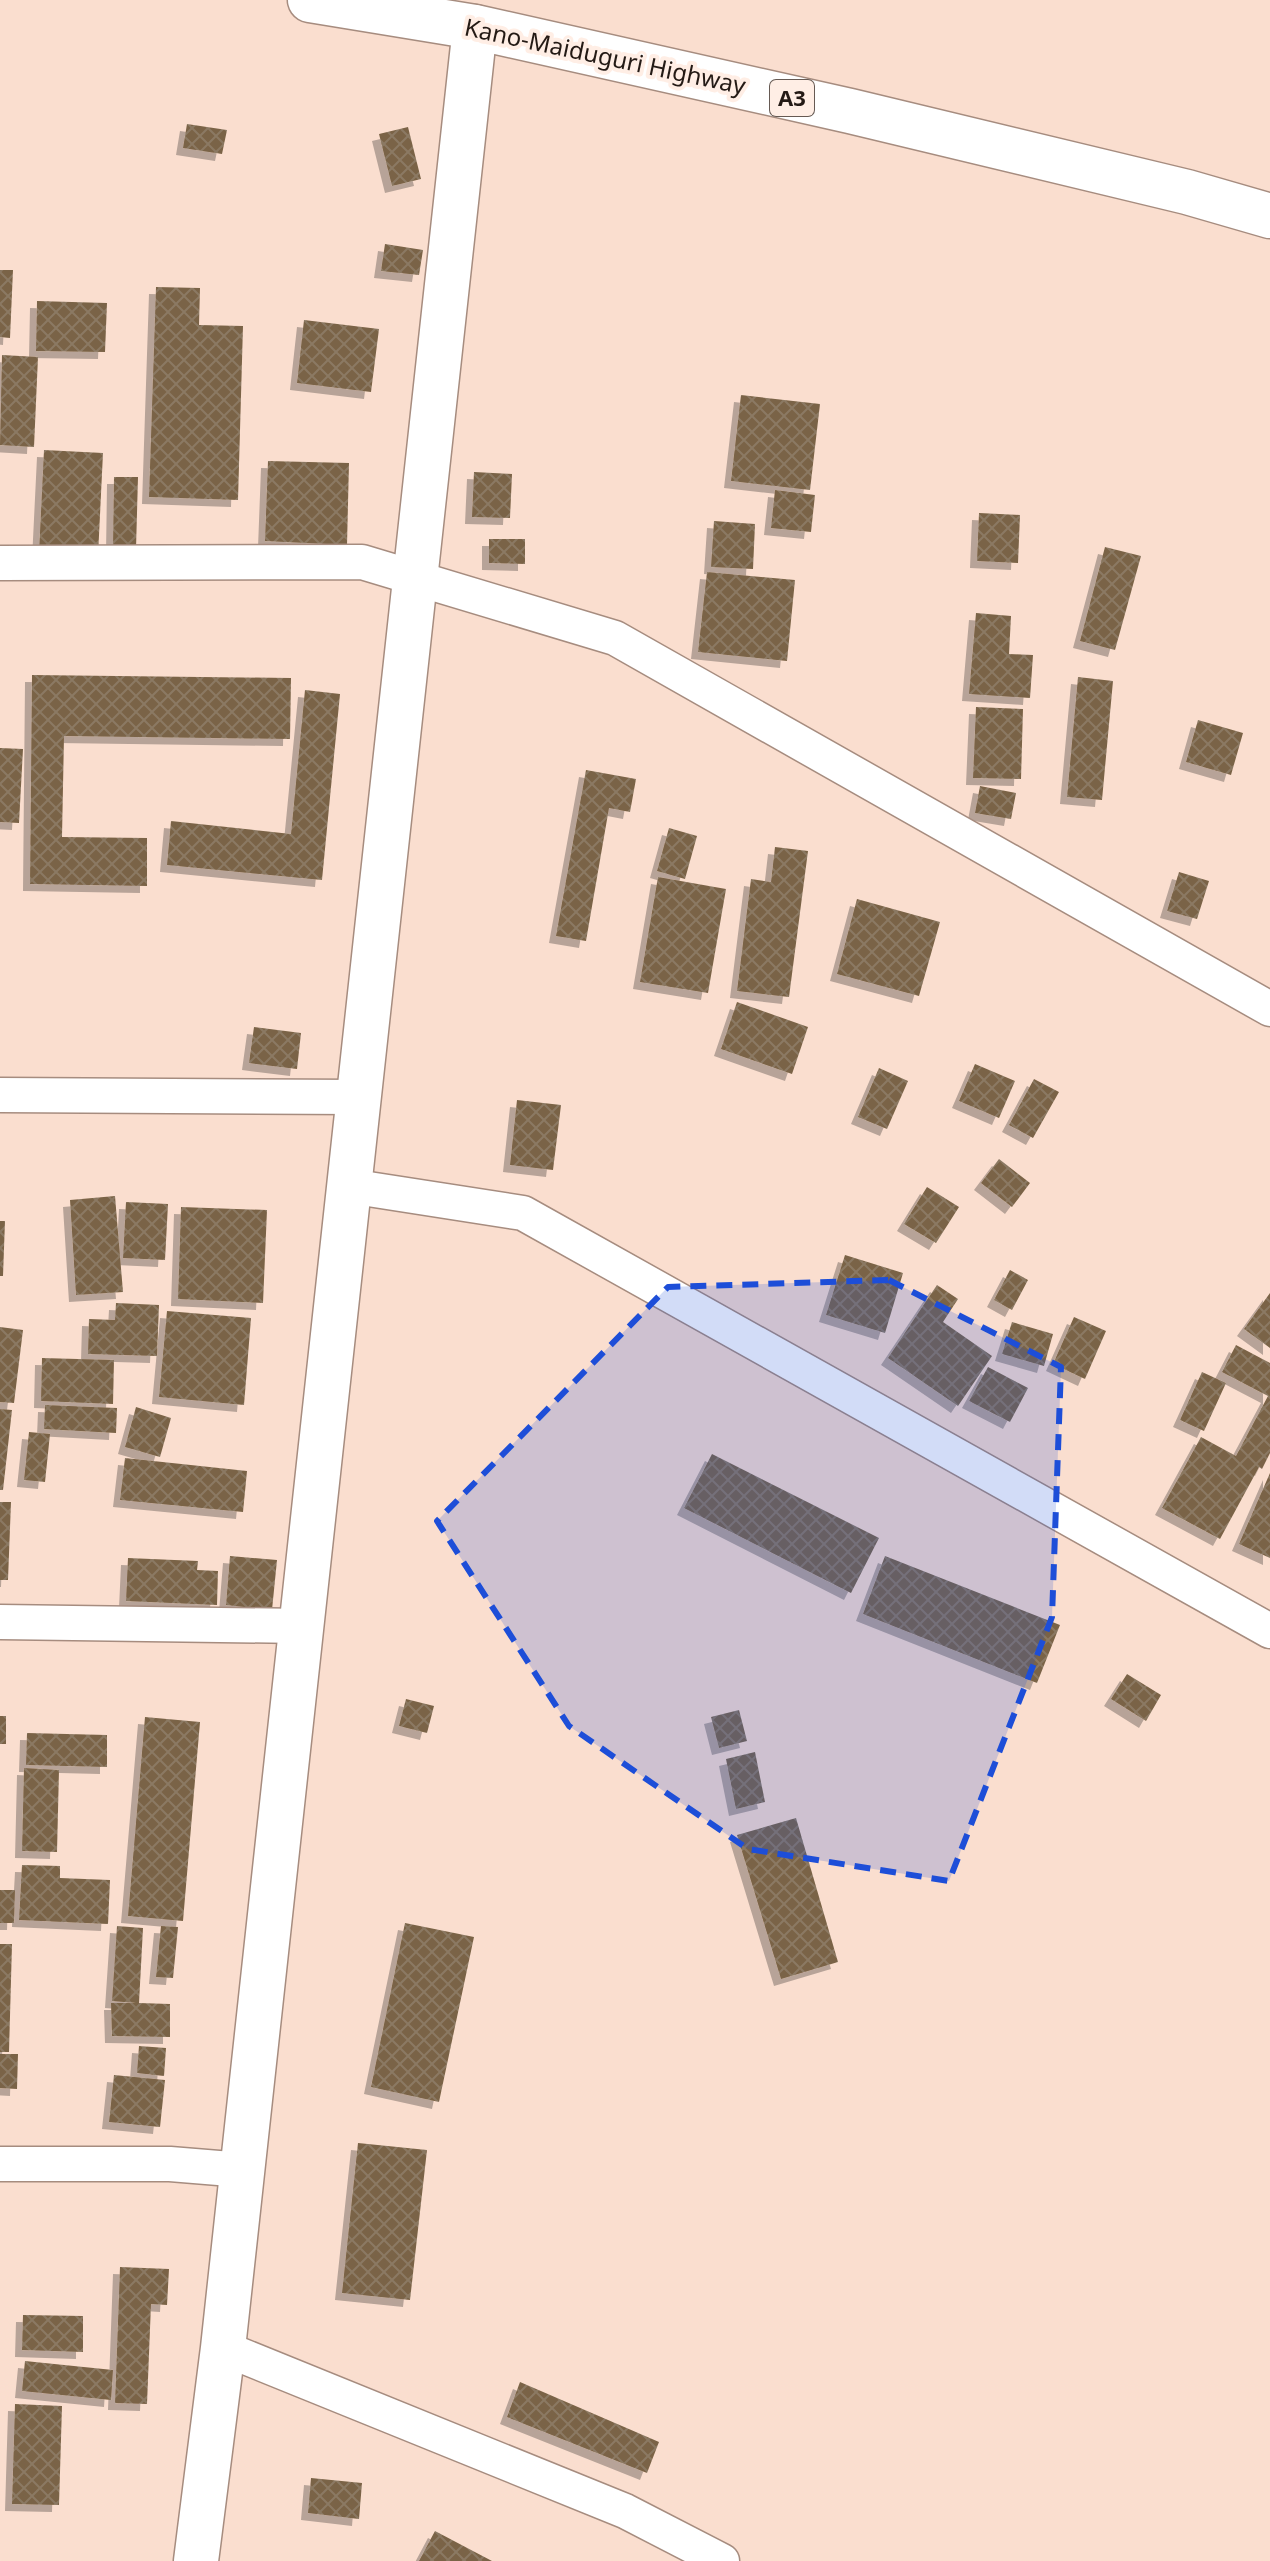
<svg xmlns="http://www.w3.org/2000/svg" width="1270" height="2561" viewBox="0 0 1270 2561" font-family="'Noto Sans',sans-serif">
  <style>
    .building { fill: url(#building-cross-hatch); filter: url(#shadow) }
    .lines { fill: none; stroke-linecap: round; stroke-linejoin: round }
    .street-casing { stroke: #a68c7f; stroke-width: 37 }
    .secondary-casing { stroke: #a68c7f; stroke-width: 47 }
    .highway-casing { stroke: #a68c7f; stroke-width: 47 }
    .street { stroke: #fff; stroke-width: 34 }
    .secondary { stroke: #fff; stroke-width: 44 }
    .highway { stroke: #fff; stroke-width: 44 }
    .marked { fill: #1d4ed8; fill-opacity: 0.2; stroke: #1d4ed8; stroke-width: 6; stroke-dasharray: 16 10; stroke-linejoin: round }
    .labels { text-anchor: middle; stroke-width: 8; stroke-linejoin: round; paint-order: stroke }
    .shield { fill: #ffeee5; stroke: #665a53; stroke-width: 2 }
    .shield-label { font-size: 22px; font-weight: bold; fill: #241a15 }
    .street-label { font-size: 24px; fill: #241a15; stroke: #ffeee5 }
  </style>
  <defs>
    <pattern id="building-cross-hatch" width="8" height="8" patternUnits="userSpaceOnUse" patternTransform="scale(2)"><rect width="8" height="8" fill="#7a6346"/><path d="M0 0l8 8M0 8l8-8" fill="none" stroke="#8b7963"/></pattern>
    <filter id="shadow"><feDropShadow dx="-7" dy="7" stdDeviation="0" flood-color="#0004"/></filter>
  </defs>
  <rect width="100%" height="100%" fill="#fadecf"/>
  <path class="building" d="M187,124L227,130L222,154L183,148Z
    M408,127L421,179L392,186L379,134Z
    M385,244L423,250L419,275L381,271Z
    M0,270H13L10,338L0,337Z
    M156,287L200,288L199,325L243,326L238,500L149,497Z
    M37,301L107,303L105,352L36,351Z
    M304,320L379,329L371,392L297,383Z
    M2,355L38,357L34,447L0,445Z
    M741,395L820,404L810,490L731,481Z
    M44,450L103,453L98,556L39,553Z
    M268,461L349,463L347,545L265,541Z
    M474,472L512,474L510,518L472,517Z
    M114,477H138L136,549L113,548Z
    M775,490L815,495L811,532L771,528Z
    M979,513L1020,515L1018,563L977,561Z
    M714,521L755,524L753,569L711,567Z
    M489,539H525V564L489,563Z
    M1105,547L1141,556L1115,650L1080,641Z
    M707,572L795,580L787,661L698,652Z
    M976,613L1011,616L1009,654L1033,655L1030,698L969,694Z
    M32,675L291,678L290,739L64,736L62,837L147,838V886L30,884Z
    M1078,677L1113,681L1102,800L1067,797Z
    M305,690L340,694L322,880L167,865L171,821L291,834Z
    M976,707L1023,709L1021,779L973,778Z
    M1198,720L1243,733L1231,775L1186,762Z
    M0,748L23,749L19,823L0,822Z
    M586,770L636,779L630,812L609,808L586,941L556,936Z
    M980,786L1016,793L1011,819L975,813Z
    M669,828L697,836L685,879L657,871Z
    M775,847L808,851L789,997L737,991L751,879L771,882Z
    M1179,872L1209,881L1197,919L1167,911Z
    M658,877L726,889L708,993L640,982Z
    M857,899L940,922L919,996L837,974Z
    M737,1002L808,1027L792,1074L721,1049Z
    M254,1027L301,1033L297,1069L249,1063Z
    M975,1064L1015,1081L999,1118L959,1101Z
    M879,1068L908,1081L887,1129L858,1117Z
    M1034,1079L1059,1092L1033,1138L1009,1125Z
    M517,1100L561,1105L553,1170L510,1165Z
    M999,1159L1030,1183L1012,1207L981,1183Z
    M927,1187L959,1207L936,1243L904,1224Z
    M115,1196L123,1292L76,1295L70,1200Z
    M126,1202L168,1204L165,1260L123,1258Z
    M181,1207L267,1210L263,1303L178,1299Z
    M0,1221H5L3,1276H0Z
    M845,1255L903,1273L885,1333L826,1315Z
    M1010,1270L1028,1280L1012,1310L994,1300Z
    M937,1285L958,1299L943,1322L992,1356L958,1406L888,1358Z
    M1270,1293V1348L1244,1329Z
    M116,1303L159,1305L157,1356L88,1354L89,1319L115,1320Z
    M167,1311L251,1318L244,1405L159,1397Z
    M1074,1317L1106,1331L1085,1379L1053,1364Z
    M1012,1322L1053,1334L1044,1366L1002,1354Z
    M0,1327L23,1330L14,1403L0,1402Z
    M1236,1345L1270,1363V1453L1262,1469L1259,1467L1220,1539L1162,1508L1201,1437L1236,1456L1268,1396L1222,1372Z
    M42,1358L114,1360L113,1404L41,1401Z
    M988,1367L1028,1388L1010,1422L969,1401Z
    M1202,1372L1226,1383L1204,1431L1180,1420Z
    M45,1405L117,1408L116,1433L44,1429Z
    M136,1407L171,1418L160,1457L125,1447Z
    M0,1409L12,1410L3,1490H0Z
    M29,1432L50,1434L45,1482L24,1480Z
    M712,1454L879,1538L851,1593L684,1508Z
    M125,1458L247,1471L243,1512L120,1500Z
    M1270,1473V1558L1239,1544Z
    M0,1502H11L8,1580H0Z
    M230,1556L277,1560L272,1610L226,1605Z
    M885,1556L1060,1625L1037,1683L863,1614Z
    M128,1558L198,1561L197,1570L218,1571L217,1605L126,1601Z
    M1127,1674L1161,1695L1146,1721L1111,1699Z
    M406,1699L434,1706L427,1733L399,1726Z
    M739,1710L747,1741L719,1748L711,1717Z
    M0,1716H6V1744H0Z
    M145,1717L200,1722L183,1921L128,1916Z
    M27,1733L107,1735V1767L26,1765Z
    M755,1752L765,1802L736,1809L726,1759Z
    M24,1768L59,1770L57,1852L22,1851Z
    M796,1818L838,1962L781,1979L737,1835Z
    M22,1865L60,1866V1878L110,1880L108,1924L19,1920Z
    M0,1890H15L14,1923H0Z
    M405,1923L474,1937L439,2102L371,2087Z
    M117,1926L143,1928L139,2003L170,2004V2037L112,2036L111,2003H136L112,2001Z
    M161,1926L178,1927L173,1978L156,1977Z
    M0,1944H12L9,2052H0Z
    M139,2046L166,2048L164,2076L137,2073Z
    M0,2054H18L17,2089L0,2088Z
    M114,2075L165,2080L160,2127L109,2122Z
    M358,2143L427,2150L410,2300L342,2293Z
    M120,2267L169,2269L167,2305L151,2304L147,2404L115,2403Z
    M23,2315L83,2316V2352L22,2350Z
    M25,2361L113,2370L111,2400L22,2391Z
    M520,2382L659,2442L647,2473L507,2417Z
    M15,2404L62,2406L59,2505L12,2504Z
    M311,2478L362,2483L359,2519L308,2513Z
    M435,2531L492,2561H419Z"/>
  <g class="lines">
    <g class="street-casing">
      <path id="street" d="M0,563L362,562L615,638L1270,1009
        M0,1095L359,1097
        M349,1186L523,1213L1270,1631
        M0,1622L302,1626
        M0,2164H170L243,2170
        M223,2348L625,2511L722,2561"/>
    </g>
    <g class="secondary-casing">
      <path id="secondary" d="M196,2561L223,2348L475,27"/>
    </g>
    <g class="highway-casing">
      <path id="highway" d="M310,0L475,27L850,111L1187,192L1270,216"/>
    </g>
    <use href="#street" class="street"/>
    <use href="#secondary" class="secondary"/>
    <use href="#highway" class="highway"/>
  </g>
  <path class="marked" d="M889,1280L1061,1367L1052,1617L949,1881L748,1849L569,1726L437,1521L668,1287Z"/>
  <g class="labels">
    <rect class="shield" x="770" y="80" width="44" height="36" rx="6"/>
    <g class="shield-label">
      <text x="792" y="106">A3</text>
    </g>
    <g class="street-label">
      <text transform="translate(605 57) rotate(12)" y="8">Kano-Maiduguri Highway</text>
    </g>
  </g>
</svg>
